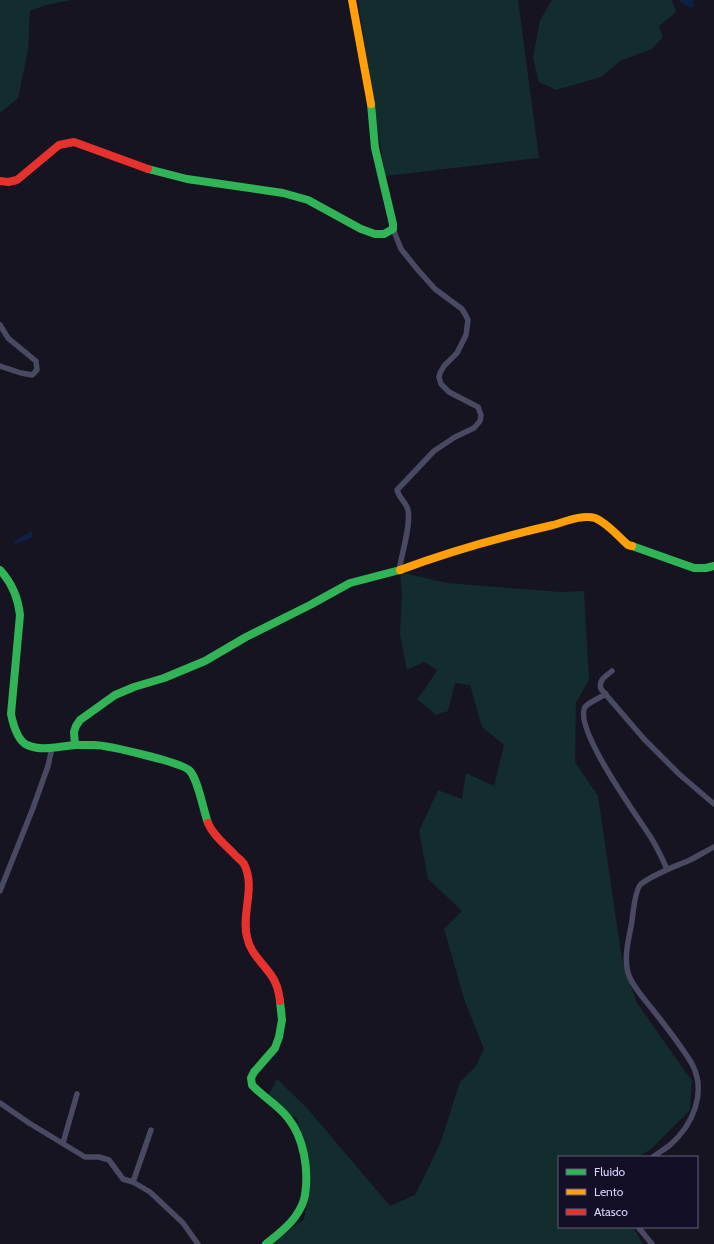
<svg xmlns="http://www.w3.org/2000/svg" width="714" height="1244" viewBox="0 0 714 1244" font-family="Cabin,sans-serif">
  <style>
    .green { fill: #132c2d }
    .water { fill: #0d2144 }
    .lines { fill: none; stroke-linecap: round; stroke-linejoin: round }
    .street { stroke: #4a4962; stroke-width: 5.5 }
    .fast { stroke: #30b455; stroke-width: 8 }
    .slow { stroke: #ff9f0a; stroke-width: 8 }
    .jam { stroke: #e5322d; stroke-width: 8 }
  </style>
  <rect width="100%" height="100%" fill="#161421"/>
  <path class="green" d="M0,0H71L46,5L30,11L28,50L18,98L0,113Z
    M358,0H518L539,158L385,176Z
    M552,0H672L676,12L659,26L663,37L652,49L620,61L601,77L556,90L539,82L533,58L540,20Z
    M400,572L447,583L561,592L584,591L589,680L576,703L575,762L598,796L622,960L637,1003L692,1081L690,1110L651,1149L638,1157H559V1227H633L643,1244H272L304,1219L309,1196L308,1173L303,1139L297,1119L268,1096L277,1079L307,1108L390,1206L415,1195L440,1144L460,1082L476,1066L484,1049L465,1002L444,929L462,911L428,879L419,831L438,790L462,799L466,773L494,786L504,745L482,727L470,685L455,683L448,711L436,715L417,699L425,689L437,670L424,662L407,670L400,635L402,593Z"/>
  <path class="water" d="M679,0H693L694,6C688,9 683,4 679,0Z
    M32,531V536L29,539L15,544L14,541Z"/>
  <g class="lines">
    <path class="street" d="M393,229L401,249L418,270L435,289L462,309L465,314L468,320L466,335L457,353L444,366L440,373L439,377L441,384L449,392L478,407L481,415L480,421L474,428L455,437L434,451L397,490C399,498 406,502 408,510C411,525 402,553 399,570
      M0,325L8,338L36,361L37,370L32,375L21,373L0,366
      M612,671C606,676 598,680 601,689L644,739L679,774L714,804
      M606,694C601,697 588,703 585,707C573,728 637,816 650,836C657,847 662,858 667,869
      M0,891L33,808L48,766L52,748
      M0,1103L29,1123L85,1157H99L109,1160L123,1179L133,1182L150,1192L183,1223L198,1244
      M63,1143L77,1094
      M653,1157C658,1153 665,1149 670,1145C693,1125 707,1092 692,1064C681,1045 666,1027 653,1010C645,1000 635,989 630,978C622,961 629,939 632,921C633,913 635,889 641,884C656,873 674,867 690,860C698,856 706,851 714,847
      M133,1182L151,1130
      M638,1227L652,1244"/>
    <path class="fast" d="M148,169L187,179L283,193L308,200L361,229L375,234H384L393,229V224L375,148L371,104
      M632,546L694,568H706L714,566
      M0,570C12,583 18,597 20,615L11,714C13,724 17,740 27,745C43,752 60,746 76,745C82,745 88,745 94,745C107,745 184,763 190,771C198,780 203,809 208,823
      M75,745L74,732L76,726L80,720L115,695L134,687L164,678L205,661L246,637L310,605L350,583L400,570
      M266,1244C276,1236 287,1228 295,1217C300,1210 304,1202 305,1195C309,1170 304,1138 288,1118C278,1105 263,1097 252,1085L251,1078L254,1072L275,1048L279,1037L282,1020L280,1001"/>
    <path class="slow" d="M352,0L371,104
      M400,570C450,551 501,537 553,525C564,522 583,514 595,518C606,522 619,537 628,545L632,546"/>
    <path class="jam" d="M0,181L8,182L17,180L59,145L74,142L148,169
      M208,823C213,836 226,845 235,855C238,858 242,861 244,864C256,887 241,914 247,937C250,953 262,962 271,975C277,983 279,992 280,1001"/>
  </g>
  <rect x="558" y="1156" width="140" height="72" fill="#130f26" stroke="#625e7d"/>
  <rect x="566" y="1169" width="20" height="6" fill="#30b455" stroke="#625e7d"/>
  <text x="594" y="1176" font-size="12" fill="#d9d4ff">Fluido</text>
  <rect x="566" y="1189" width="20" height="6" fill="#ff9f0a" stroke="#625e7d"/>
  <text x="594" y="1196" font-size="12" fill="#d9d4ff">Lento</text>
  <rect x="566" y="1209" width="20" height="6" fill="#e5322d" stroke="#625e7d"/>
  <text x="594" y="1216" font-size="12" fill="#d9d4ff">Atasco</text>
</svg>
